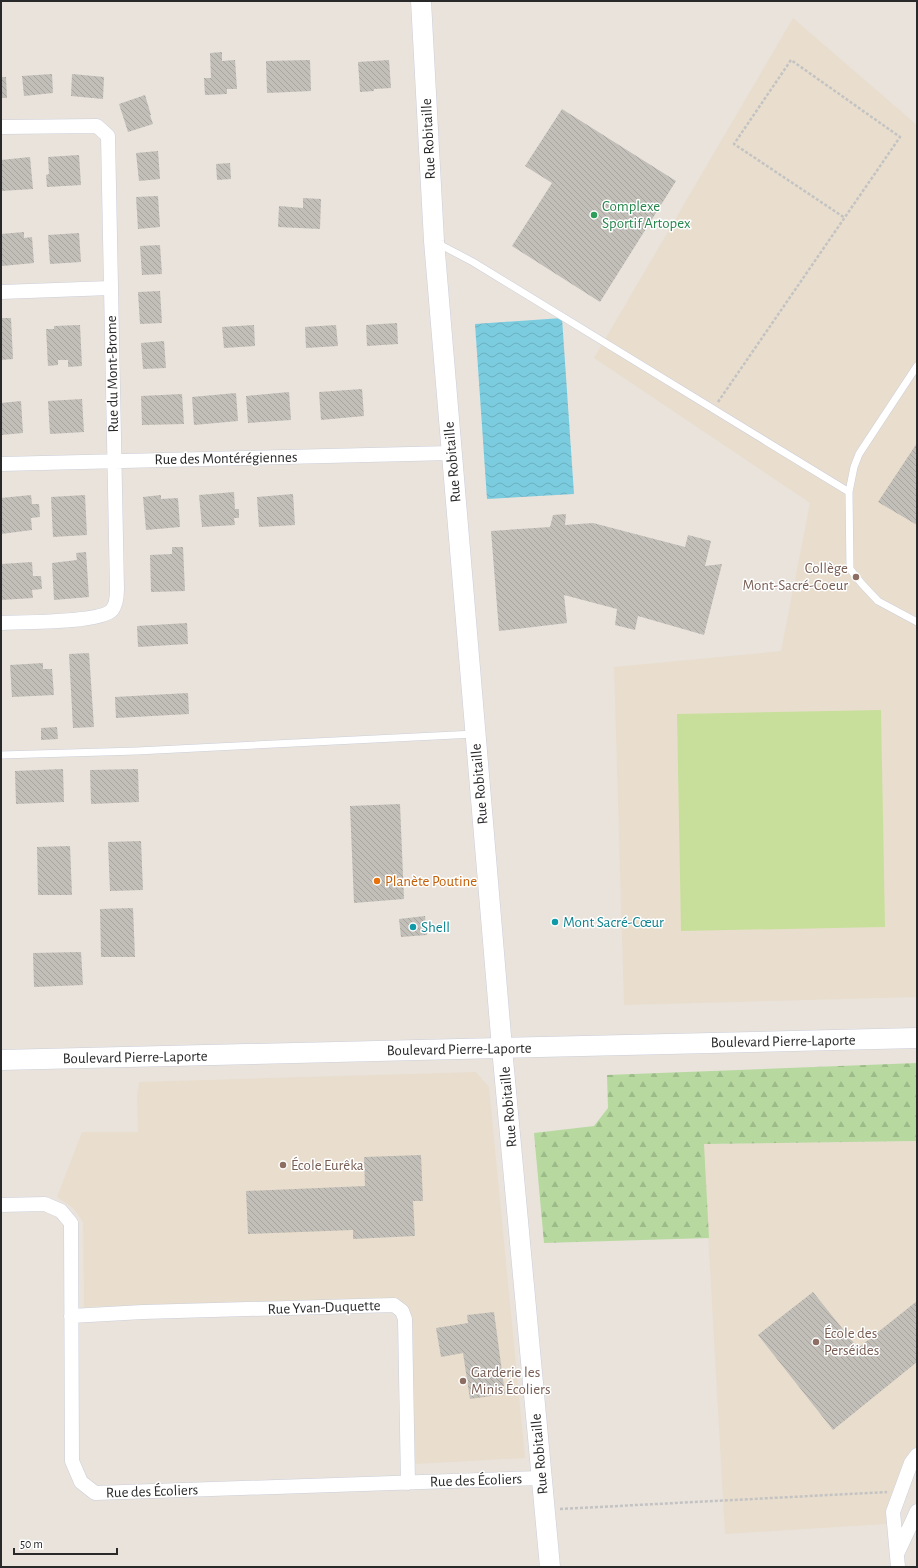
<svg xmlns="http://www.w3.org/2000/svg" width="918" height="1568" viewBox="0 0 918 1568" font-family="'Alegreya Sans',sans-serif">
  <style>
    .education { fill: #e9decd }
    .forest { fill: url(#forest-firs) }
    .pitch { fill: #c8df9c }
    .water { fill: url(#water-waves) }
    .building { fill: url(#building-back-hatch) }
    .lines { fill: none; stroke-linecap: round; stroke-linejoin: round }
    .lane-casing { stroke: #cbced9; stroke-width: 8 }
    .street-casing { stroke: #cbced9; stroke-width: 15 }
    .secondary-casing { stroke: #cbced9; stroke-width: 21 }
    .path { stroke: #c3c3c3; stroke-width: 2.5; stroke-dasharray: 3 2; stroke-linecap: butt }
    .lane { stroke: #fff; stroke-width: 7 }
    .street { stroke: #fff; stroke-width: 14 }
    .secondary { stroke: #fff; stroke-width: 20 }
    .leisure-dot { fill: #2e9e5b; stroke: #fff; stroke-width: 1.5 }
    .education-dot { fill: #8d6e63; stroke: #fff; stroke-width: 1.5 }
    .food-dot { fill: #e8710a; stroke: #fff; stroke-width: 1.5 }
    .culture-dot { fill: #0f9aa8; stroke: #fff; stroke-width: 1.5 }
    .labels { text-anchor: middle; stroke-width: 3; stroke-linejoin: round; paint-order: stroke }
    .street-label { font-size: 15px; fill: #292929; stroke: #fff }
    .leisure-label { font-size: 15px; fill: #27864d; stroke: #fff; text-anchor: start }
    .education-label { font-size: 15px; fill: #785e54; stroke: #fff; text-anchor: start }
    .food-label { font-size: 15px; fill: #c56008; stroke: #fff; text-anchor: start }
    .culture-label { font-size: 15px; fill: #0d838f; stroke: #fff; text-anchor: start }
  </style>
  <defs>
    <pattern id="forest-firs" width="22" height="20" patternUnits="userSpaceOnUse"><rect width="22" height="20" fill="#b7d99f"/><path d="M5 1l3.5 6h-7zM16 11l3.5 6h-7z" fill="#9dba89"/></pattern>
    <pattern id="water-waves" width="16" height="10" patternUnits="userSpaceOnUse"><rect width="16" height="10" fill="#7cccdf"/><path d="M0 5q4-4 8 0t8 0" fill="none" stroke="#6bafbf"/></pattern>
    <pattern id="building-back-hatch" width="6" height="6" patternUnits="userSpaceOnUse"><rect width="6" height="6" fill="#c2beb8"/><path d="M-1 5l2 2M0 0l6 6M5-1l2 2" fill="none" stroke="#a7a39e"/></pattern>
  </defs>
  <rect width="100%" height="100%" fill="#e9e3dc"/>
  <path class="education" d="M793,18L917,125V997L624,1005L614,667L781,651L810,503L594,358Z
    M476,1072L489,1087L525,1458L415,1464L406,1304L392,1298L84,1307L83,1222L73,1208L57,1197L82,1132H138L137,1098L139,1082Z
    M917,1141V1446L898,1479L886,1524L725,1534L703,1144Z"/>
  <path class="forest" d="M917,1063V1141L704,1144L709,1238L544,1243L534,1133L594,1126L608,1108L607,1075Z"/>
  <path class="pitch" d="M881,710L885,927L681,931L677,714Z"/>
  <path class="water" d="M562,318L574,494L487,499L475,324Z"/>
  <path class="building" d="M222,52V61L235,60L237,89H227V94L205,95L204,78H211L210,53Z
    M310,60L311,91L267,93L266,61Z
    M389,60L391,88L374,89V91L360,92L358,62Z
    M52,74L53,93L24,96L22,76Z
    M72,74L104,77L103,99L71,96Z
    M1,77H6L7,98H1Z
    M145,95L151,115H150L153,124L128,132L119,104Z
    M562,109L676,181L600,302L512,246L552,183L525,166Z
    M158,151L160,179L139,181L136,153Z
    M79,155L81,185L47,187L46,175L49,174L48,157Z
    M30,157L33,189L1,191V160Z
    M230,163L231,179L217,180L216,164Z
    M158,196L160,227L138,229L136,197Z
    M303,198L321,199L320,229L278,227L279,206L303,208Z
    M24,232V238L32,237L34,263L2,266L1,234Z
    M79,233L81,262L50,264L48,235Z
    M160,245L162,274L142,275L140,246Z
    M160,291L162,323L140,324L138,292Z
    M1,318H11L13,359L1,360Z
    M397,323L398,344L367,346L366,325Z
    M80,325L82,366L68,367V360H58V365L48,366L46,329H54V326Z
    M254,325L255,346L224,348L222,327Z
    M336,325L338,346L306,348L305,327Z
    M164,341L166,368L143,369L141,343Z
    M362,389L364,416L321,420L319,392Z
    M289,392L291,420L248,423L246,396Z
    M236,393L238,421L194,425L192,397Z
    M182,394L184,424L142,425L141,396Z
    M82,399L84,432L50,434L48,401Z
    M21,401L23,433L1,435V403Z
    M917,443V525L878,502Z
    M234,492L235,509H239V518H234L235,525L202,527L199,495Z
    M293,494L295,525L259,527L257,497Z
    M31,495L32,504H39L40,517L31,518L32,530L1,534V498Z
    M85,495L87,535L53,537L51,497Z
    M161,495V499L178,498L180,527L146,530L143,497Z
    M566,514L565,525L593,523L685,547L688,535L711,541L705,566L722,564L704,635L638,616L635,630L615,625L617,609L564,595L567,623L499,631L491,531L550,527L553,515Z
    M172,547H183L185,591L151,592L150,555L172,554Z
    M86,552L89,597L54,600L52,563L77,560L76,553Z
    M32,562L33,576H41L42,589L32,590L33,598L1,600V564Z
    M187,623L188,644L138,647L137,626Z
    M89,653L94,727L73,728L69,654Z
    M43,663V669H52L54,695L12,697L10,665Z
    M188,693L189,714L116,718L115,697Z
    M57,727L58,739L41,740V728Z
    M63,769L64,802L16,804L15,771Z
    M138,769L139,802L91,804L90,770Z
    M400,804L404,899L354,903L350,806Z
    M141,841L143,890L110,891L108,842Z
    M70,846L72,895H38L37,847Z
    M133,908L135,957H101L100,909Z
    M425,916L427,935L401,937L399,919Z
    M81,952L83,985L34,987L33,953Z
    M421,1155L423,1201H413L415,1236L353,1239V1230L248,1234L246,1191L365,1186L364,1157Z
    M813,1292L858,1348L917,1301V1362L833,1430L758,1335Z
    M494,1312L505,1394L470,1399L463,1353L441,1357L436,1328L468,1323L467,1315Z"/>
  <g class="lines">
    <g class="lane-casing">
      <path id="lane" d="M437,243L473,262L849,492
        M917,366L859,454L854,467L849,492L850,569L862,584L878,601L917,622
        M1,755L137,751L475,734"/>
    </g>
    <g class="street-casing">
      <path id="street" d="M1,127L97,126L108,136L117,589C117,595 117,604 112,610C100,623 22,622 1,623
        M1,292L110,288
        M1,464L451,453
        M1,1205L45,1204L61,1211L71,1223L72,1461L81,1482L95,1493L541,1478
        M71,1316L143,1312L394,1305L402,1311L405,1319L408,1483
        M898,1552L917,1511
        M898,1567L893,1512L911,1463L917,1455"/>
    </g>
    <g class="secondary-casing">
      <path id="secondary" d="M421,1L434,241L502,1048L550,1567
        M1,1060L917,1038"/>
    </g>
    <path class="path" d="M718,402L900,137L791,60L734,144L845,218
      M560,1509L887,1492"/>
    <use href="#lane" class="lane"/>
    <use href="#street" class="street"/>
    <use href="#secondary" class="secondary"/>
  </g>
  <circle class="leisure-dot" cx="594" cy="215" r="4"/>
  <g class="education-dot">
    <circle cx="856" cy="577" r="4"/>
    <circle cx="283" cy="1165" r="4"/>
    <circle cx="816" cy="1342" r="4"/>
    <circle cx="463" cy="1381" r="4"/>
  </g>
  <circle class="food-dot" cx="377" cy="881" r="4"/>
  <g class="culture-dot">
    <circle cx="555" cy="922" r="4"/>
    <circle cx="413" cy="927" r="4"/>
  </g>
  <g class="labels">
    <g class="street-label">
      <text transform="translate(428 139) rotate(-93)" y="5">Rue Robitaille</text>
      <text transform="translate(112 374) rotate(-91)" y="5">Rue du Mont-Brome</text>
      <text transform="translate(226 458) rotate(-1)" y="5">Rue des Montérégiennes</text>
      <text transform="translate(452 462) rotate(-95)" y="5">Rue Robitaille</text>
      <text transform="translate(479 784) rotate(-95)" y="5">Rue Robitaille</text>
      <text transform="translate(783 1041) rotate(-1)" y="5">Boulevard Pierre-Laporte</text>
      <text transform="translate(459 1049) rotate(-1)" y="5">Boulevard Pierre-Laporte</text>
      <text transform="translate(135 1057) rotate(-1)" y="5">Boulevard Pierre-Laporte</text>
      <text transform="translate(508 1107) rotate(-95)" y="5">Rue Robitaille</text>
      <text transform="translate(324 1307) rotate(-2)" y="5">Rue Yvan-Duquette</text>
      <text transform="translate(539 1454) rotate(-95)" y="5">Rue Robitaille</text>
      <text transform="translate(476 1480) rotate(-2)" y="5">Rue des Écoliers</text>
      <text transform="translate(152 1491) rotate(-2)" y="5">Rue des Écoliers</text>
    </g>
    <g class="leisure-label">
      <text x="602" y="211">Complexe<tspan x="602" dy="17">Sportif Artopex</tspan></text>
    </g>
    <g class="education-label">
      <text x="848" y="573" text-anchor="end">Collège<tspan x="848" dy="17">Mont-Sacré-Coeur</tspan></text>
      <text x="291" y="1170">École Eurêka</text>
      <text x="824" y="1338">École des<tspan x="824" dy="17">Perséides</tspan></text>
      <text x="471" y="1377">Garderie les<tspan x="471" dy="17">Minis Écoliers</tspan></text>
    </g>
    <g class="food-label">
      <text x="385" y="886">Planète Poutine</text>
    </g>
    <g class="culture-label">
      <text x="563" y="927">Mont Sacré-Cœur</text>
      <text x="421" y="932">Shell</text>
    </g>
  </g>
  <rect width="918" height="1568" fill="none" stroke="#292929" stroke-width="4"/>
  <path d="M14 1548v6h103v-6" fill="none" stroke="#292929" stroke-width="2"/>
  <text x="20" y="1548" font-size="12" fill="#292929" stroke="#ffffff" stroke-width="3" paint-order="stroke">50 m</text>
</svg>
